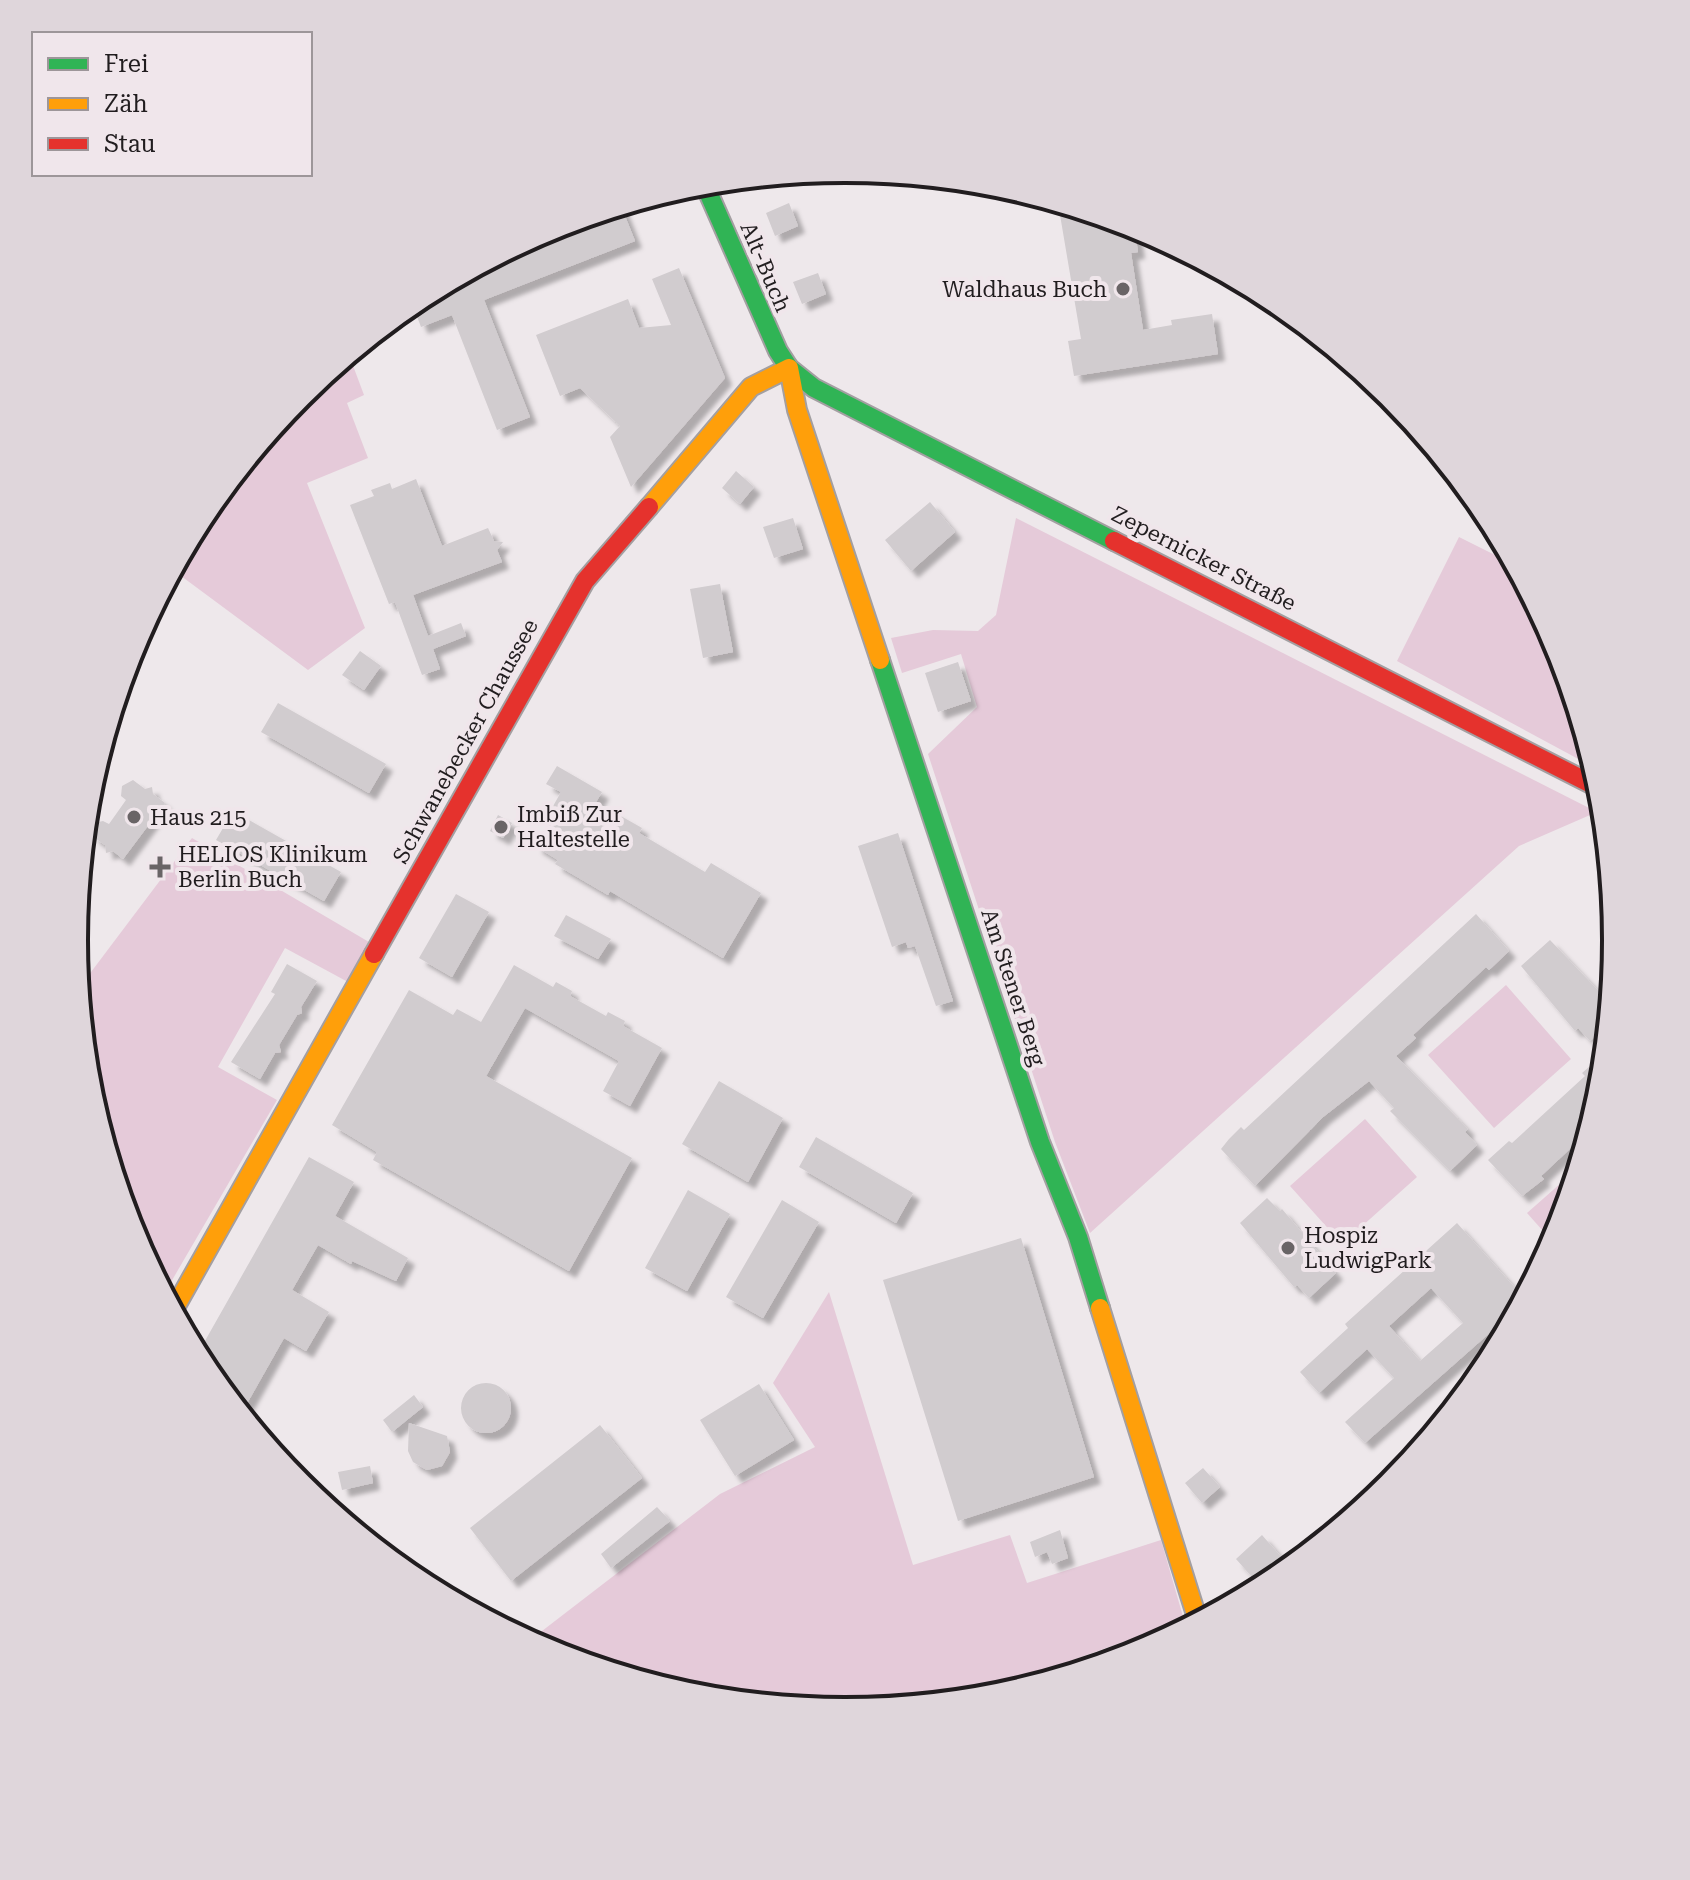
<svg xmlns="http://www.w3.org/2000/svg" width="1690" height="1880" viewBox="0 0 1690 1880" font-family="'Roboto Serif',serif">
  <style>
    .green { fill: #e5cad9 }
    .building { fill: #d1cccf; fill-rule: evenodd; filter: url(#shadow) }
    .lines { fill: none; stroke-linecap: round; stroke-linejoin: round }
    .fast-casing { stroke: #a39fa1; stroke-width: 22 }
    .slow-casing { stroke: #a39fa1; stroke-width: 22 }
    .jam-casing { stroke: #a39fa1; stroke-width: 22 }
    .fast { stroke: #30b455; stroke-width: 18 }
    .slow { stroke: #ff9f0a; stroke-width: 18 }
    .jam { stroke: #e5322d; stroke-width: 18 }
    .poi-dot { fill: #696466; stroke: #f0e6eb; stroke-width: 3 }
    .labels { text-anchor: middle; stroke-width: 8; stroke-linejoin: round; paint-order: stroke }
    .street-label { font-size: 22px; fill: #211d1f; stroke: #f0e6eb }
    .poi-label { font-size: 22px; fill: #211d1f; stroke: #f0e6eb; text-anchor: start }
    .rim { fill: none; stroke: #211d1f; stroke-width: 4 }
  </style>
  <defs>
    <filter id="shadow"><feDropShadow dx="7" dy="7" stdDeviation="2" flood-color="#0004"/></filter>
  </defs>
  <rect width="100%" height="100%" fill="#eee8eb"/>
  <path class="green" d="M349,355L364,395L347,403L368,458L307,483L365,628L308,670L173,570C217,487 276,414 349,355Z
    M1016,518L1597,812L1519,846L1090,1233L1055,1142L928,754L977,707L961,654L902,673L891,638L933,630L978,631L996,615Z
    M1459,537L1515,565L1557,645L1595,768L1397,661Z
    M192,838L369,942L348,982L285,948L218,1067L277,1100L171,1282L152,1271L133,1235L89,1090L79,988Z
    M1506,985L1571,1059L1494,1128L1428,1055Z
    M1365,1119L1417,1177L1342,1244L1290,1186Z
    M1578,1168L1564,1212L1543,1231L1527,1213Z
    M829,1292L913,1565L1010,1535L1027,1583L1161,1540L1184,1620L965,1699L845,1711L694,1696L550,1652L529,1641L720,1494L815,1447L773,1383Z"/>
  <path class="building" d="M789,203L798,226L775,236L766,213Z
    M1058,203L1134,226L1138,252L1131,253L1143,330L1172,325L1171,320L1212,314L1218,354L1074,376L1068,341L1081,339Z
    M621,206L635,241L484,300L530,417L497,430L452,315L421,327L412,303L550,228Z
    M679,268L725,378L631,487L610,437L620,426L580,388L560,396L536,335L628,299L639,328L671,325L652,279Z
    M818,273L826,294L802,304L793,282Z
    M736,471L754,487L740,504L722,488Z
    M416,479L442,546L488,528L494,541L503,542L497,550L502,562L413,595L428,636L461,623L466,636L433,649L440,669L422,675L395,602L389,604L350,505L374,496L371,490L390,483L392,489Z
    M930,502L955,532L911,571L885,540Z
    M793,518L803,549L774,558L763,527Z
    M720,584L733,652L703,658L690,589Z
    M360,651L381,666L364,690L342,675Z
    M958,662L971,701L938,712L925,673Z
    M278,703L386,764L369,793L261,732Z
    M557,766L602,792L596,802L642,828L639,833L705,872L711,863L761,893L723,958L610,891L608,895L555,864L558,860L535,846L556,811L552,808L561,792L546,784Z
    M133,780L145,789L152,787L153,794L165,803L123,859L113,851L106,853L105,845L92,836L94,823L103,821L109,824L126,800L121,796L122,786Z
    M233,811L341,872L324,901L216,840Z
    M498,815L512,823L503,838L490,831Z
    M898,833L953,1001L936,1006L915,946L908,948L906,942L892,947L858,846Z
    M456,894L489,912L452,977L419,958Z
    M1476,914L1509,951L1489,970L1486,967L1413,1035L1416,1038L1396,1056L1468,1129L1465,1132L1477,1145L1450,1171L1390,1111L1394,1108L1369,1081L1323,1117L1255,1186L1221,1149L1229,1139L1241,1127L1244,1130Z
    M566,915L611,939L598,959L554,936Z
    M1550,940L1610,1003L1608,1025L1590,1041L1578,1028L1575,1031L1521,966Z
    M287,964L317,981L301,1007L302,1013L297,1015L279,1045L281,1052L275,1053L260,1079L231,1062L275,994L271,992Z
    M514,965L553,987L556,982L572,991L570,996L606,1016L608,1012L625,1021L623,1026L662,1048L630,1106L603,1091L619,1061L525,1008L486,1076L632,1158L569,1271L373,1160L377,1152L332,1125L409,990L453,1015L457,1009L481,1022Z
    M1605,1053L1601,1091L1588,1132L1541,1176L1544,1179L1522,1196L1488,1160L1509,1141L1512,1143L1585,1076L1582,1073Z
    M719,1081L783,1118L748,1182L682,1144Z
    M816,1137L913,1193L896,1223L799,1167Z
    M309,1157L354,1182L335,1216L408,1258L396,1281L352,1261L351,1264L318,1245L292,1290L329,1312L306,1351L284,1338L241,1414L197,1355Z
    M688,1190L730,1214L687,1291L645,1268Z
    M1267,1198L1280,1211L1282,1209L1336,1273L1309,1298L1297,1285L1294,1287L1240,1223Z
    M782,1200L819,1222L763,1318L726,1297Z
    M1457,1223L1524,1298L1519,1307L1365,1443L1345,1422L1394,1378L1367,1349L1319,1393L1300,1372L1348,1328L1345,1324ZM1431,1288L1463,1323L1420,1361L1389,1326Z
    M1021,1238L1094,1477L958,1521L883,1280Z
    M461 1408a25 25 0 1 1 50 0a25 25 0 1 1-50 0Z
    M759,1384L794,1440L735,1476L700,1420Z
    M414,1395L423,1407L392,1432L383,1420Z
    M409,1423L447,1436L450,1452L442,1466L427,1470L413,1462L408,1451Z
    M600,1425L642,1478L511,1581L470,1528Z
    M370,1466L373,1483L342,1490L338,1472Z
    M1203,1468L1220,1487L1202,1503L1185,1483Z
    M657,1507L670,1521L611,1568L601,1554Z
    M1060,1530L1068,1558L1052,1564L1047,1552L1035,1557L1030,1542Z
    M1262,1535L1290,1567L1261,1587L1236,1559Z"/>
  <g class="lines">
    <g class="fast-casing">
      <path id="fast" d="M704,183L778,351L789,368L814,388L1114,541
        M880,660L1040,1142L1078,1237L1100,1308"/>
    </g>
    <g class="slow-casing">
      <path id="slow" d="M789,368L797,410L880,660
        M649,507L751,387L789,368
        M1100,1308L1198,1621
        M173,1311L374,954"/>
    </g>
    <g class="jam-casing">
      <path id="jam" d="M1114,541L1601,789
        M374,954L585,581L649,507"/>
    </g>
    <use href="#fast" class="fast"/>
    <use href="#slow" class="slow"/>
    <use href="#jam" class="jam"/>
  </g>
  <g class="poi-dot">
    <circle cx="1123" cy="289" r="8"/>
    <circle cx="134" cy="817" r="8"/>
    <circle cx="501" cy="827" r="8"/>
    <path d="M156 855h8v8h8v8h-8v8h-8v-8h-8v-8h8z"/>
    <circle cx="1288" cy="1248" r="8"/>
  </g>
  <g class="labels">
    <g class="street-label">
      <text transform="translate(766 267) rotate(67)" y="8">Alt-Buch</text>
      <text transform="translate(1204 558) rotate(27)" y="8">Zepernicker Straße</text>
      <text transform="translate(465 741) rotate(-61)" y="8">Schwanebecker Chaussee</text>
      <text transform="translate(1014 987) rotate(72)" y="8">Am Stener Berg</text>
    </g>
    <g class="poi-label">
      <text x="1107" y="297" text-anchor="end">Waldhaus Buch</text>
      <text x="517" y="822">Imbiß Zur<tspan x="517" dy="25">Haltestelle</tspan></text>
      <text x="150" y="825">Haus 215</text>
      <text x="178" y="862">HELIOS Klinikum<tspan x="178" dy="25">Berlin Buch</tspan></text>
      <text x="1304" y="1243">Hospiz<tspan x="1304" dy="25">LudwigPark</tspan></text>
    </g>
  </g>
  <path d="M0 0H1690V1880H0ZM88 940a757 757 0 1 1 1514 0a757 757 0 1 1-1514 0Z" fill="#dfd6db" fill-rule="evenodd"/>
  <path class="rim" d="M88 940a757 757 0 1 1 1514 0a757 757 0 1 1-1514 0Z"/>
  <rect x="32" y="32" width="280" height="144" fill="#f0e6eb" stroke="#9d9699" stroke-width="2"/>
  <rect x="48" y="58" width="40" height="12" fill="#30b455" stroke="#9d9699" stroke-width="2"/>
  <text x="104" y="72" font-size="24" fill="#211d1f">Frei</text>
  <rect x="48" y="98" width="40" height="12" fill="#ff9f0a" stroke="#9d9699" stroke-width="2"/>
  <text x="104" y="112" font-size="24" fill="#211d1f">Zäh</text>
  <rect x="48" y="138" width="40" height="12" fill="#e5322d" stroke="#9d9699" stroke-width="2"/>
  <text x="104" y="152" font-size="24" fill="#211d1f">Stau</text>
</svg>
